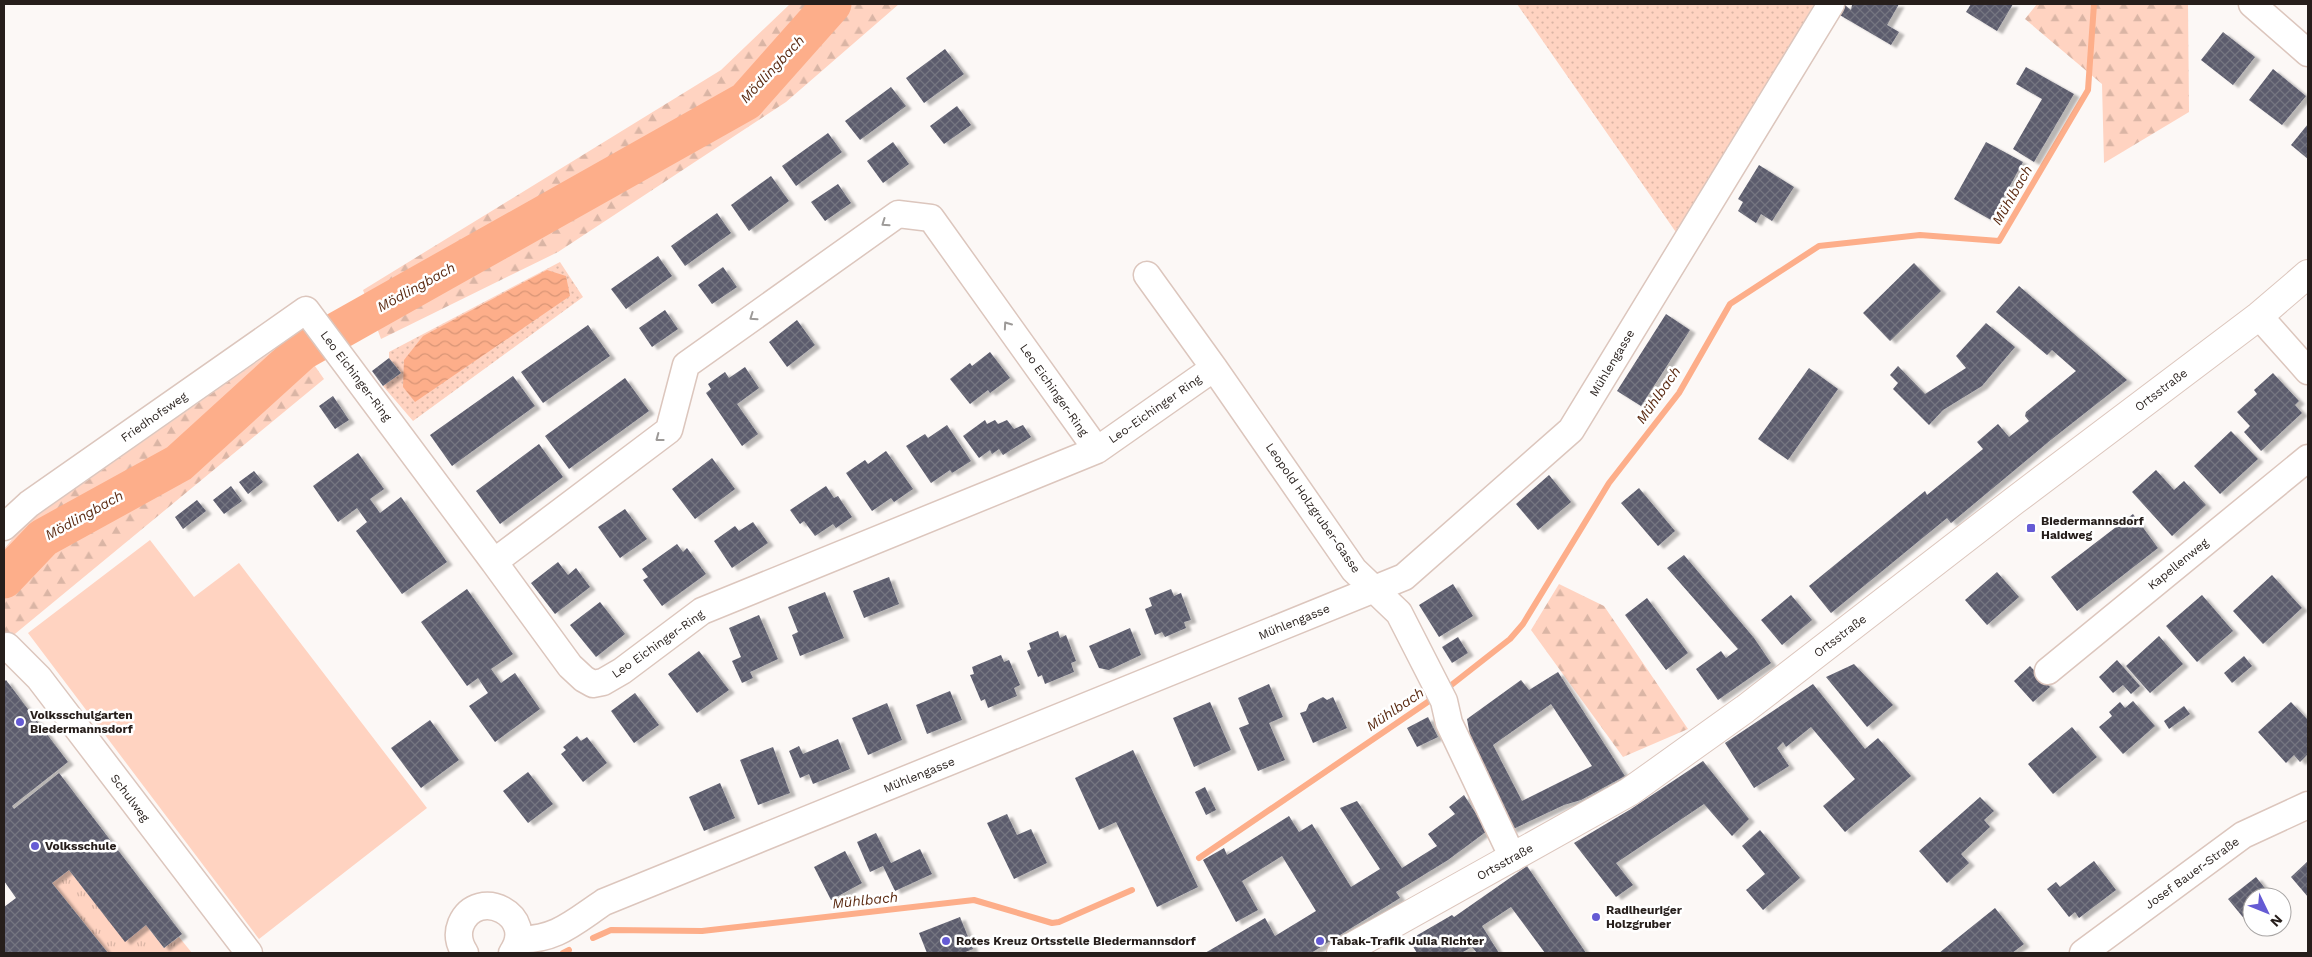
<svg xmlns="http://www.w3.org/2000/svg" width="2312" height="957" viewBox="0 0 2312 957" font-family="'Work Sans',sans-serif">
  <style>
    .grass { fill: url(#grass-dots) }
    .forest { fill: url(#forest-firs) }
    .park { fill: url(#park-tufts) }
    .garden { fill: #ffd3c1 }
    .water { fill: url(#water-waves) }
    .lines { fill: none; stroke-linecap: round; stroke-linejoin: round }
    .stream { stroke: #fdae8a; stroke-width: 6 }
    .river { stroke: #fdae8a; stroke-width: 39 }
    .building { fill: url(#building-cross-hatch); fill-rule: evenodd; filter: url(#shadow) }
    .street-casing { stroke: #dcc6bd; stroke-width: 29 }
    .secondary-casing { stroke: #dcc6bd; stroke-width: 30 }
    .street { stroke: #fff; stroke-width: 26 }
    .secondary { stroke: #fff; stroke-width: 28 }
    .oneway { stroke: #9d9a98 }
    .poi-dot { fill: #655bd4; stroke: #fff; stroke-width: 2 }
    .labels { text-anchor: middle; stroke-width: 5; stroke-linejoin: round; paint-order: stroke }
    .street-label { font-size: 12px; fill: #261e1b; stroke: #fff }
    .poi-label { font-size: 12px; font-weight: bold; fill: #261e1b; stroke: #fff; text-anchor: start }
    .water-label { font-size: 14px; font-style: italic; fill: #5a2910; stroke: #fff }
  </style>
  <defs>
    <pattern id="grass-dots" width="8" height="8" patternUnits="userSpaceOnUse" patternTransform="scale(1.25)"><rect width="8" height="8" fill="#ffd3c1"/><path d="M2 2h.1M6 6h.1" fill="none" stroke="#dab5a5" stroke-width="1.8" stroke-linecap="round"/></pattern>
    <pattern id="forest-firs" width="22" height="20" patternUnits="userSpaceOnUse" patternTransform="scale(1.25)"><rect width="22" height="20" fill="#ffd3c1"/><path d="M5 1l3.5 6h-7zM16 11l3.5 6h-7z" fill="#dab5a5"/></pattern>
    <pattern id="park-tufts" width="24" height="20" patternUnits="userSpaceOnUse" patternTransform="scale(1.25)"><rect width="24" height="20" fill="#ffd3c1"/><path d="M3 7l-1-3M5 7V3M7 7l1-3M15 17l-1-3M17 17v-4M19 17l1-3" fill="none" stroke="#dab5a5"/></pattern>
    <pattern id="water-waves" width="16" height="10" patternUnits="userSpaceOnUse" patternTransform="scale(1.25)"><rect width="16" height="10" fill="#fdae8a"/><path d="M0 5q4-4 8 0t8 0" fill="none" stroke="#d99576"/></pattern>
    <pattern id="building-cross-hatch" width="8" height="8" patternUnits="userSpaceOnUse" patternTransform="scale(1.25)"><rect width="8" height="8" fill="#5b5c6d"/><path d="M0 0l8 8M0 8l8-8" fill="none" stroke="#747480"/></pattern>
    <filter id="shadow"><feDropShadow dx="5.5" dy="3" stdDeviation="1" flood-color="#0004"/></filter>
  </defs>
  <rect width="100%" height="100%" fill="#fcf8f6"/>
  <path class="grass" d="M1517,4H1814L1680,238Z
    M560,262L583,297L413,421L383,386L401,373L389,358V352Z"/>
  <path class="forest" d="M790,4H899L786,102L558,252L381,339L363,290L721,70Z
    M2037,4H2188L2189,112L2104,163L2102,84L2025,19Z
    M294,336L324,379L10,638L4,631V549L25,524Z
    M1559,584L1604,606L1688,729L1623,757L1531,630Z"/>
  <path class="park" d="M69,870L125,941L146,925L164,948L179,937L192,953H108L52,883Z"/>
  <path class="garden" d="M150,540L194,597L239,563L427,808L259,939L28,633Z"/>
  <path class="water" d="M547,270L566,276L570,296L415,402L403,387L404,360L423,336Z"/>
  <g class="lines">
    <path class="stream" d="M1445,690L1510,639L1523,624L1609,483L1679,393L1730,304L1819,246L1920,235L1999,241L2088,90L2094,4
      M1199,858L1435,697
      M593,938L611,930L702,931L974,900L1052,923L1059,922L1132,890
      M563,953L569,950"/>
    <path class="river" d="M4,579L43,538L179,463L302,351L746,101L832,4"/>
  </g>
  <path class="building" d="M1850,4H1899L1887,25L1899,32L1891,45L1838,14L1845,5L1851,10L1852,5Z
    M1971,4H2013L1997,31L1966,12Z
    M2223,32L2255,57L2233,85L2201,60Z
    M945,49L964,74L924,103L906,78Z
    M2026,67L2074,94L2034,162L2013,149L2042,99L2016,84Z
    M2273,69L2306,96L2282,125L2249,100Z
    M891,87L906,106L860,140L845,121Z
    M957,106L971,125L944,144L930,126Z
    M2308,124V159L2291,145Z
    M828,133L842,152L796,186L782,166Z
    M893,142L909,164L883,183L867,161Z
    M1986,142L2023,162L1991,220L1954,199Z
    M1759,165L1794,187L1772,221L1761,214L1756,223L1738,211L1743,202L1738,199Z
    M771,176L789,201L749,231L731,205Z
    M838,184L851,203L825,221L811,202Z
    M717,213L731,233L685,266L671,246Z
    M658,256L672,276L626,309L611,289Z
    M1914,263L1941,291L1890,341L1863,313Z
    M723,267L737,287L712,304L698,285Z
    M2019,286L2127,380L2052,439L1951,523L1947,518L1831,613L1809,586L1925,491L1927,495L1983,449L1977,442L1998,424L2009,437L2029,421L2025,416L2026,412L2076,371L2052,350L2047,355L1996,312Z
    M665,310L678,329L652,347L639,328Z
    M1666,314L1690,330L1641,406L1617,391Z
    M797,320L815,345L787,367L769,342Z
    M1986,323L2015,347L1982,386L1943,410L1929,425L1893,389L1898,383L1890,375L1898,366L1925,394L1966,368L1956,356Z
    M588,325L610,356L543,403L521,372Z
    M990,352L1010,378L990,393L988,390L970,404L950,379L970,363L972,366Z
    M389,358L401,373L383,386L372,371Z
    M745,367L759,388L737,404L758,434L742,446L706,393L711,389L708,384L725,372L729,378Z
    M1809,368L1838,389L1788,460L1758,439Z
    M2273,373L2299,401L2295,405L2302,413L2261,451L2244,432L2250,426L2237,412L2257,394L2254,390Z
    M513,376L535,406L452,466L430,435Z
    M625,378L649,411L569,469L545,436Z
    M333,396L349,420L335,429L319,406Z
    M985,420L987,424L995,420L998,424L1007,420L1014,429L1023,425L1031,437L1003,455L999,449L992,454L990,450L979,458L963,436Z
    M947,425L971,461L952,473L950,470L931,483L906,446L925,434L928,438Z
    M2231,431L2258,459L2220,494L2194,466Z
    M539,444L563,477L500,524L476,491Z
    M886,451L913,489L894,502L891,498L872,511L846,473L865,460L868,464Z
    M358,453L384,489L370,499L380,513L401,497L447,562L402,594L356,531L367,522L357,508L338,522L313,486Z
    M712,458L735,489L695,519L672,489Z
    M2156,470L2174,490L2184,481L2206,505L2172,536L2132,492Z
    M254,471L263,482L248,494L239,482Z
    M1549,475L1571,502L1538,530L1516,504Z
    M231,486L242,501L224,514L213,500Z
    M826,486L834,498L838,496L852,517L836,528L833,524L815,536L804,521L800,524L790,510Z
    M1639,488L1675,531L1658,546L1621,503Z
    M197,500L206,511L183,529L175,517Z
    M625,509L647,539L620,558L598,527Z
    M2133,514L2158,548L2077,611L2051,577Z
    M753,522L768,543L732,568L714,541L735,526L739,531Z
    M677,544L683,552L687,548L706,574L662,606L643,580L648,577L642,569Z
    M1684,555L1754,638L1771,663L1718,700L1696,669L1721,651L1726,658L1738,649L1667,568Z
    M558,562L568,575L576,568L590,587L555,614L531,583Z
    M1997,572L2019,597L1987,625L1965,600Z
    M2272,575L2302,608L2263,644L2233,611Z
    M889,577L899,604L864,618L853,591Z
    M1453,584L1473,616L1439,637L1419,605Z
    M467,589L513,654L491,669L501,683L515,673L540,709L495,742L469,706L488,693L478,678L467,686L421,622Z
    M1171,589L1174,596L1181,593L1191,620L1184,622L1186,628L1165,637L1162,632L1155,635L1145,609L1152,606L1149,598Z
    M825,592L844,638L800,656L792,635L798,632L788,607Z
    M1791,595L1812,620L1782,645L1761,620Z
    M2202,595L2233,631L2197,662L2166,626Z
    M1647,598L1688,653L1666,670L1625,615Z
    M600,602L625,634L596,657L570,625Z
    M759,615L778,659L750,672L753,678L742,683L732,661L741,657L729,628Z
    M1130,628L1141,655L1109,670L1099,668L1089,646Z
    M1058,631L1060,638L1066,635L1076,661L1071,663L1074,672L1045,684L1042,675L1038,677L1027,651L1031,649L1029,643Z
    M2159,636L2183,664L2150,693L2126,666Z
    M1458,637L1468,653L1452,663L1442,647Z
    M699,651L729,690L697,713L668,674Z
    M1001,655L1004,662L1009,660L1020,685L1014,688L1017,696L988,708L985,699L981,701L970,675L974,674L972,667Z
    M2244,656L2252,666L2232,683L2224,673Z
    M2117,660L2140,686L2131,694L2123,685L2113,693L2099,677Z
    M1854,664L1893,705L1867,727L1826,677Z
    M2030,666L2050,687L2033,702L2014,681Z
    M1558,672L1625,776L1581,800L1564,805L1511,830L1474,758L1467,719L1521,680L1529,690ZM1551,704L1592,766L1522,801L1493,745Z
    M6,680L68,762L12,806L14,809L59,773L182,934L164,948L146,925L125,942L69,870L52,883L108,953H4V907L16,898L4,881V682Z
    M1269,684L1283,717L1269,723L1285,760L1258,771L1239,728L1249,724L1238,698Z
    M1813,684L1865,749L1878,738L1911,776L1845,832L1823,806L1855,779L1811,727L1786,747L1783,742L1777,748L1789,766L1754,788L1725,743Z
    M950,691L962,720L927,734L916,705Z
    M635,693L659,725L634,743L611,711Z
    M1323,697L1327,700L1333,697L1347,728L1313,743L1300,713L1306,711L1309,704Z
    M2133,701L2155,726L2123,754L2099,727L2112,716L2109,712L2120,702L2125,708Z
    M1210,702L1231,750L1194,767L1173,718Z
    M2291,702L2308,720V754L2300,762L2294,755L2286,763L2258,732Z
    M887,703L902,740L868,755L852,718Z
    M2184,706L2190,714L2169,729L2164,721Z
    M1428,717L1438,737L1417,747L1407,728Z
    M430,720L459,760L421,788L391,748Z
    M2072,727L2097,757L2053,794L2028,764Z
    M577,736L581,741L587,737L607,763L583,782L561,754L566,750L563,747Z
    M838,739L850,769L813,784L809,774L800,778L789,751L799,746L803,754Z
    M773,747L790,793L758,805L740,760Z
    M1133,750L1198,887L1157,907L1116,822L1099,830L1075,778Z
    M1703,761L1749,819L1732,836L1704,804L1616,863L1633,885L1616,897L1574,843L1631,809Z
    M528,772L553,804L528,823L503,791Z
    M720,783L735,818L704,831L689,797Z
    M1205,787L1216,810L1206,815L1195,792Z
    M1464,795L1487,831L1448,860L1396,892L1400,898L1311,953H1205L1265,918L1275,936L1316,911L1282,856L1242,881L1258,910L1236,922L1203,860L1224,848L1227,855L1289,816L1299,832L1312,824L1351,887L1380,869L1340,808L1357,801L1402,868L1437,846L1428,834L1455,814L1449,807Z
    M1980,797L1994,811L1984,820L1990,827L1961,854L1969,863L1947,883L1919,851Z
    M1007,814L1017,835L1031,829L1047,863L1014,879L987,823Z
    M1760,830L1800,878L1763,910L1746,890L1765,874L1742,846Z
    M876,833L891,863L920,849L932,874L895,891L883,866L870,872L857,842Z
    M845,851L862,883L831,900L814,867Z
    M2094,861L2116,890L2079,918L2075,912L2069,917L2047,889L2056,882L2060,887Z
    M2308,861V897L2291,877Z
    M1527,866L1586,953H1545L1511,907L1482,926L1499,953H1477L1472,947L1461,953H1417L1409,940L1452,915L1454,917Z
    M2256,877L2272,897H2252V927H2261L2255,932L2228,899Z
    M1995,908L2024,944L2012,953H1939Z
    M960,917L973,949L963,953H927L919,933Z"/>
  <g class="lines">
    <g class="street-casing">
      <path id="street" d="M2252,4L2308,53
        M1147,275L1214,368L1354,570L1399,613L1444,701L1449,723L1513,858
        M2259,316L2308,371
        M1097,450L931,218L898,214L686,365L669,430L494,562L570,666L584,679L593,684L603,682L622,671L702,611L1097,450L1214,368
        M4,527L29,504L306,310L494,562
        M7,646L39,678L249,953
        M2048,671L2308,458
        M518,939C555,941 574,922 604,902L1404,577L1571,430L1831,4
        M465,953C459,944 457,934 461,924C478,885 538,916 512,953
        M2083,953L2243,835L2308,805"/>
    </g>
    <g class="secondary-casing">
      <path id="secondary" d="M1341,953L1629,792L1745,709L2014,501L2259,316L2308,274"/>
    </g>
    <use href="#street" class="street"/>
    <use href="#secondary" class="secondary"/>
  </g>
  <defs><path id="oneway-chevron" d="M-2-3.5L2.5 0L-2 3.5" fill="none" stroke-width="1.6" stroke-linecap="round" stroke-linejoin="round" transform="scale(1.25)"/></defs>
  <g class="oneway">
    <use href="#oneway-chevron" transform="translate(885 223) rotate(145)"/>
    <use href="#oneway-chevron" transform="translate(753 317) rotate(145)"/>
    <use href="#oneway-chevron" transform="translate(1007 325) rotate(-125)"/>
    <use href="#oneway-chevron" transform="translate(659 438) rotate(143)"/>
  </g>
  <g class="poi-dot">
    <rect x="2026" y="523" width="10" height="10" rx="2.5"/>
    <circle cx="20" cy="722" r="5"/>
    <circle cx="35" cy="846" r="5"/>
    <circle cx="1596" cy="917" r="5"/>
    <circle cx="946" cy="941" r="5"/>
    <circle cx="1320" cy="941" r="5"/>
  </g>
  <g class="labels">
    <g class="street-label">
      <text transform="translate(1612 363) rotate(-59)" y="4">Mühlengasse</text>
      <text transform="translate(356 376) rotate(53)" y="4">Leo Eichinger-Ring</text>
      <text transform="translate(1054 390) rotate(55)" y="4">Leo Eichinger-Ring</text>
      <text transform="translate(2161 390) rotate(-37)" y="4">Ortsstraße</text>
      <text transform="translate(1155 409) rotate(-35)" y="4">Leo-Eichinger Ring</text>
      <text transform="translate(154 417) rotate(-35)" y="4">Friedhofsweg</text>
      <text transform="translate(1313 508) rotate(55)" y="4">Leopold Holzgruber-Gasse</text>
      <text transform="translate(2178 564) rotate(-39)" y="4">Kapellenweg</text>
      <text transform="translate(1294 622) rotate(-22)" y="4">Mühlengasse</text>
      <text transform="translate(1840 636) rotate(-37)" y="4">Ortsstraße</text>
      <text transform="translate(658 644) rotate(-35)" y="4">Leo Eichinger-Ring</text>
      <text transform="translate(919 775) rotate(-22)" y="4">Mühlengasse</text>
      <text transform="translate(130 798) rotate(53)" y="4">Schulweg</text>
      <text transform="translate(1505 862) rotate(-29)" y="4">Ortsstraße</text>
      <text transform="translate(2192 873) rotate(-36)" y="4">Josef Bauer-Straße</text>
    </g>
    <g class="poi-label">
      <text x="2041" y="525">Biedermannsdorf<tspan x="2041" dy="14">Haidweg</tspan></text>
      <text x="30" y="719">Volksschulgarten<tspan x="30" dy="14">Biedermannsdorf</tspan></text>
      <text x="45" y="850">Volksschule</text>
      <text x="1606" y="914">Radlheuriger<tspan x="1606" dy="14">Holzgruber</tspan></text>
      <text x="956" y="945">Rotes Kreuz Ortsstelle Biedermannsdorf</text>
      <text x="1330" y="945">Tabak-Trafik Julia Richter</text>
    </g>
    <g class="water-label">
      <text transform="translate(772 69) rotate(-47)" y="5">Mödlingbach</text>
      <text transform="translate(2012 195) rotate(-60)" y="5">Mühlbach</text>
      <text transform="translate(416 287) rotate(-29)" y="5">Mödlingbach</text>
      <text transform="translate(1658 395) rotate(-55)" y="5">Mühlbach</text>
      <text transform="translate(84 515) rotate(-29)" y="5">Mödlingbach</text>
      <text transform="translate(1395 709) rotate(-34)" y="5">Mühlbach</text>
      <text transform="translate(865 900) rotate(-6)" y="5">Mühlbach</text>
    </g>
  </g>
  <rect width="2312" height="957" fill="none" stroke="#261e1b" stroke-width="10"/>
  <g transform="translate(2267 912) rotate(133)"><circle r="24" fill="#ffffff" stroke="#a8a5a4"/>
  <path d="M0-4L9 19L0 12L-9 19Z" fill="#655bd4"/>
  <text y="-8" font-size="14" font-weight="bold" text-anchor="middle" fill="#261e1b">N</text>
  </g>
</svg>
